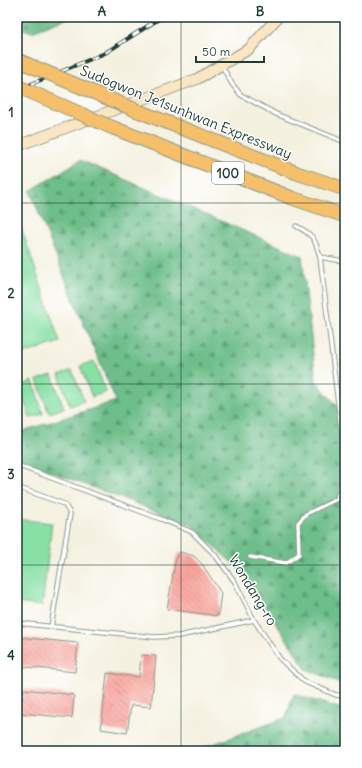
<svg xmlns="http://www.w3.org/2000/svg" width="362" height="768" viewBox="0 0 362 768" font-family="Delius,sans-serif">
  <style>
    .forest { fill: url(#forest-firs); stroke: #467e5f }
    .garden { fill: #87e0a4; stroke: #538e6c }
    .building { fill: url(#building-back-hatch) }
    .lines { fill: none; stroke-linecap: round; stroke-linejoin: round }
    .lane-casing { stroke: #8a978a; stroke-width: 5.5 }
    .secondary-casing { stroke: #8a978a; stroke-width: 12 }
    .highway-casing { stroke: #8a978a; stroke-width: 15 }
    .lane { stroke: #fff; stroke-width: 3.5 }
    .secondary { stroke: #fbe6c4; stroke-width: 10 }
    .highway { stroke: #f6c06b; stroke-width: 13 }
    .rail-casing { stroke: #1f3d34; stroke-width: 4 }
    .rail { stroke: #fff; stroke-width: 2.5; stroke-dasharray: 8; stroke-linecap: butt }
    .highway-bridge-casing { stroke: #8a978a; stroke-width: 15; stroke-linecap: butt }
    .highway-bridge { stroke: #f6c06b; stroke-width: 13 }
    .grid { fill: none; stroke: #1f3d34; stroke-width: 1; stroke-opacity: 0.55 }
    .labels { text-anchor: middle; stroke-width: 3; stroke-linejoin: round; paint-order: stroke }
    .shield { fill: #fff; stroke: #627771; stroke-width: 1 }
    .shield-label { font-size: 13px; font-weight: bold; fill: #1f3d34 }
    .street-label { font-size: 14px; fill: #1f3d34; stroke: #fff }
    .neatline { fill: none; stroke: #1f3d34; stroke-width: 1.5 }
    .grid-label { font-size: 13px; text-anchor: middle; font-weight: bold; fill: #1f3d34 }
  </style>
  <defs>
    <pattern id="forest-firs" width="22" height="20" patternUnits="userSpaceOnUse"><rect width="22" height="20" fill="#6dbe8a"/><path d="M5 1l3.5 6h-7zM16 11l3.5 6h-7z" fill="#599c72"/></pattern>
    <pattern id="building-back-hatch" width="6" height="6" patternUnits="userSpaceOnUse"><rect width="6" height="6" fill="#faa69f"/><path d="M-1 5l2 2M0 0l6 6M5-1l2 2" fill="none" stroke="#ca8882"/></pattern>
  </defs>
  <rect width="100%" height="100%" fill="#fff"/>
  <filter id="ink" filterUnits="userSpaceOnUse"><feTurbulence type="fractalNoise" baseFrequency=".025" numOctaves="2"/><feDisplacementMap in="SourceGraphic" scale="8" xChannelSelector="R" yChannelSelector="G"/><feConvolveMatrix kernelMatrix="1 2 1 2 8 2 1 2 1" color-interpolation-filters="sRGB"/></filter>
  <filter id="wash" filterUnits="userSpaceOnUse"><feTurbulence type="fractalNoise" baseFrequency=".012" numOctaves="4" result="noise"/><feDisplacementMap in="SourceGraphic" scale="16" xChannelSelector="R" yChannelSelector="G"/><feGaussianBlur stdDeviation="0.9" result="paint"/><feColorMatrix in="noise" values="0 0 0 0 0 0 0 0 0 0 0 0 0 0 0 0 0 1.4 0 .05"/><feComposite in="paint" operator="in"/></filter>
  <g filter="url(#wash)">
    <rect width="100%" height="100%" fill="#f5f1e1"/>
    <path class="forest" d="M17,17H71L32,32L17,27Z
      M80,160L302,256L316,381L345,415V685L306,669L243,573L190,524L17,459V433L116,401L78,311L30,191Z
      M294,694L345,710V751H194L285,718Z"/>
    <path class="garden" d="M17,215L60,342L17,356Z
      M94,361L106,392L92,397L80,366Z
      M72,370L84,401L70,406L59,375Z
      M52,375L64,408L49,413L37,380Z
      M33,381L43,414L30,418L19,386Z
      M17,519L52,523L42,606L17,603Z"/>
    <g id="blocks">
      <path class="building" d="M180,552L194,556L202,564L221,593L218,616L167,609L176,557Z
        M17,637L78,643L75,672L17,666Z
        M141,655L156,656L151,707L131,705L127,733L101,729L107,673L139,677Z
        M24,689L74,695L72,718L21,713Z"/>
    </g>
  </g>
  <g filter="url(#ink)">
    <use href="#blocks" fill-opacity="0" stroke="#8a978a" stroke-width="1"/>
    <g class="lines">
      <g class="lane-casing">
        <path id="lane" d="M222,66L232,84L241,95L276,114L345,142
          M320,257L343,261L345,263
          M17,465L161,519L192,532L215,555L235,582L254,620L280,659L305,682L336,695L345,696
          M17,487L64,504L68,510L70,514L51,627
          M250,557L286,563L299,554L298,523L306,514L337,499L343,475V444L320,257C315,239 314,235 296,226
          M17,623L154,637L179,636L254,620"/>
      </g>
      <g class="secondary-casing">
        <path id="secondary" d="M17,146L197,79L249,49L278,17"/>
      </g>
      <g class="highway-casing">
        <path id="highway" d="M138,111L297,173L345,189
          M111,127L292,198L345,216"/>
      </g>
      <use href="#lane" class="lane"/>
      <use href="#secondary" class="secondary"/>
      <use href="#highway" class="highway"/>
      <g class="rail-casing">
        <path id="rail" d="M17,90L105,53L162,17"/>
      </g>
      <use href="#rail" class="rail"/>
      <g class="highway-bridge-casing">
        <path id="highway-bridge" d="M17,60L138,111
          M17,86L111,127"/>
      </g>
      <use href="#highway-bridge" class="highway-bridge"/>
    </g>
  </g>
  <path class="grid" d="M181,17V751M17,203H345M17,384H345M17,565H345"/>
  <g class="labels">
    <rect class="shield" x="212" y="162" width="32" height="22" rx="3"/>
    <g class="shield-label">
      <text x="228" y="178">100</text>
    </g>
    <g class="street-label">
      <text transform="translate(186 112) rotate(22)" y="5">Sudogwon Je1sunhwan Expressway</text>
      <text transform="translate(253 590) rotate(59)" y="5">Wondang-ro</text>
    </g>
  </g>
  <rect width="362" height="768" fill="none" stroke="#fff" stroke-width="44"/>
  <path d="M196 56v6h68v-6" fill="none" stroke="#1f3d34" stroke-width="2"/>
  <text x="202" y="56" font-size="12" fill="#1f3d34" stroke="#ffffff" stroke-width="3" paint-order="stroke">50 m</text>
  <rect x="22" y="22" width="318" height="724" class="neatline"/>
  <g class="grid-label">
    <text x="102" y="16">A</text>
    <text x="260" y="16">B</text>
    <text x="11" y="117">1</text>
    <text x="11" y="298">2</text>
    <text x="11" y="479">3</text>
    <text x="11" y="660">4</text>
  </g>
</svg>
